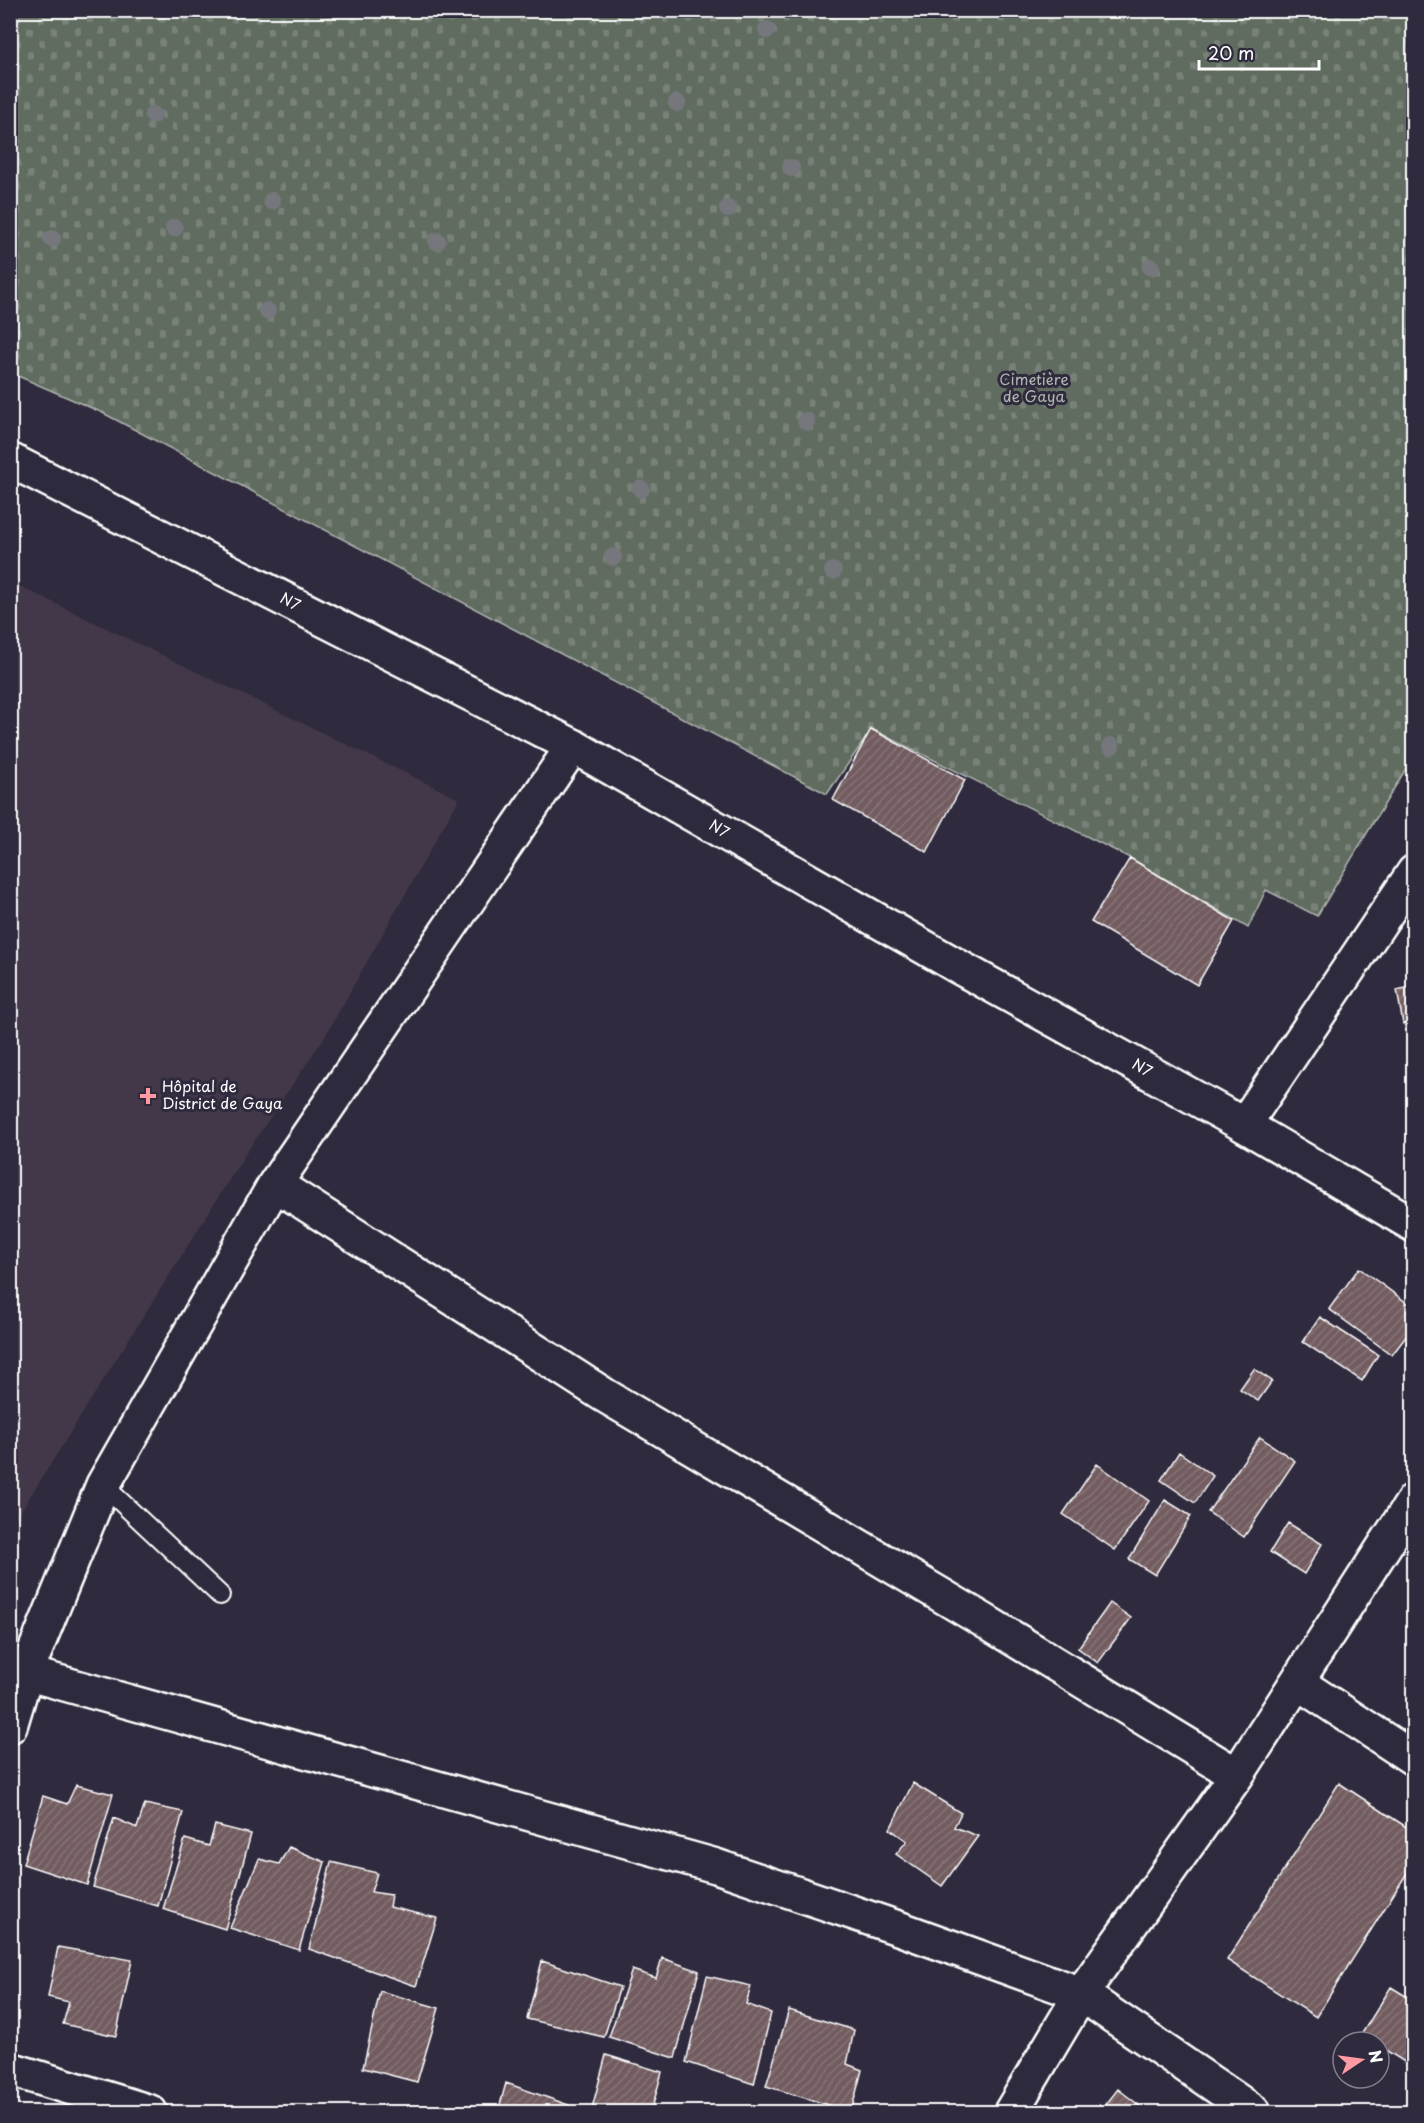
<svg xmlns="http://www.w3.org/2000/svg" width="1424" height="2123" viewBox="0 0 1424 2123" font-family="'Playpen Sans',sans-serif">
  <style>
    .built { fill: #433948 }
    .cemetery { fill: url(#cemetery-stones); stroke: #b0b6b0; stroke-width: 1.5 }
    .building { fill: url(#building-hatch); stroke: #fff; stroke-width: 1.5 }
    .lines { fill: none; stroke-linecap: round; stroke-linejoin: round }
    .service-casing { stroke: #fff; stroke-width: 22 }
    .minor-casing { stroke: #fff; stroke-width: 38 }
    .primary-casing { stroke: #fff; stroke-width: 38 }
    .service { stroke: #2f2a3d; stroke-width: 18 }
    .minor { stroke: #2f2a3d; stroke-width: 33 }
    .primary { stroke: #2f2a3d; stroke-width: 33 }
    .tree { fill: #76777c }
    .poi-dot { fill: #ff9aa2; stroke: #2f2a3d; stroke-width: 2 }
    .labels { text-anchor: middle; stroke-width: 6; stroke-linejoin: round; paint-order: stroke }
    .park-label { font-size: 15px; fill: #b0b6b0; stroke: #2f2a3d }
    .street-label { font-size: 15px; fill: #fff; stroke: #2f2a3d }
    .poi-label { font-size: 15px; fill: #fff; stroke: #2f2a3d; text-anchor: start }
  </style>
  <defs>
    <pattern id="cemetery-stones" width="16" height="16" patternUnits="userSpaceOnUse" patternTransform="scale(1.5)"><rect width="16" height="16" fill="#616c61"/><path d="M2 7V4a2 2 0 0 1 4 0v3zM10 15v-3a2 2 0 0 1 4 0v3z" fill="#798279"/></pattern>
    <pattern id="building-hatch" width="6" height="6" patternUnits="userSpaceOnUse" patternTransform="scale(1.5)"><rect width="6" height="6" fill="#725c60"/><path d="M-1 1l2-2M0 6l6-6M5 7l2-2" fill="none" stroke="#877478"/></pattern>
  </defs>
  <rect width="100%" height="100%" fill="#2f2a3d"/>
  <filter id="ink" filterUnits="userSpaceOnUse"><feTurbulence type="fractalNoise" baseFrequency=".0167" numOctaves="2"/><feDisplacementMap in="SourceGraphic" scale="12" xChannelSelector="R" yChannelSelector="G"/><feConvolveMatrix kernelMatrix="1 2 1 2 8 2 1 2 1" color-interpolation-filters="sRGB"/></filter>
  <g filter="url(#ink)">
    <path class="built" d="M11,582L459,799L324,1038L246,1153L11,1527Z"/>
    <path class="cemetery" d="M11,11H1413V757L1317,916L1266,890L1248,928L1130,858L872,729L827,794L103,413L11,373Z"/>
    <path class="building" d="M871,729L965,780L927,852L833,800Z
      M1130,858L1234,921L1197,985L1091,922Z
      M1414,986V1022L1403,1024L1397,990Z
      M1359,1268L1414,1308V1326L1392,1355L1329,1309Z
      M1320,1317L1378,1355L1362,1381L1303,1342Z
      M1254,1369L1272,1381L1258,1401L1240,1389Z
      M1260,1437L1295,1461L1244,1537L1208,1512Z
      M1179,1452L1213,1476L1195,1503L1161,1480Z
      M1097,1464L1149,1501L1115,1550L1063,1514Z
      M1165,1500L1191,1516L1155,1575L1129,1559Z
      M1288,1523L1322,1544L1304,1574L1270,1552Z
      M1110,1603L1131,1618L1098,1663L1078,1648Z
      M913,1783L961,1813L954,1827L978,1836L942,1886L896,1854L907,1841L890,1829Z
      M1339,1783L1414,1832V1862L1316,2017L1227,1960Z
      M76,1785L113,1794L87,1885L23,1864L43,1796L67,1804Z
      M145,1804L183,1812L158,1906L93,1887L114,1818L137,1828Z
      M215,1825L251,1834L225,1929L163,1909L185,1839L209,1846Z
      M289,1847L325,1862L299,1950L230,1928L259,1859L279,1864Z
      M331,1862L377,1873L371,1892L391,1895L389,1907L437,1918L416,1986L309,1949Z
      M58,1947L132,1960L116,2036L63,2024L69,2002L48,1997Z
      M662,1958L699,1971L675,2058L609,2037L632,1970L656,1978Z
      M542,1961L620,1987L604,2037L527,2019Z
      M707,1976L751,1986L746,2004L771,2013L754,2084L686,2062Z
      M1391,1987L1414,2001V2068L1379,2046V2042H1372L1361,2035Z
      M380,1991L439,2008L417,2082L363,2068Z
      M789,2010L854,2030L847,2064L862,2070L851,2112L766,2086Z
      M606,2055L662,2072L651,2112H591Z
      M506,2083L577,2108L576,2112H498Z
      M1118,2089L1140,2106L1134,2112H1100Z"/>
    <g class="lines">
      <g class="service-casing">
        <path id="service" d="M103,1485L220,1595"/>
      </g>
      <g class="minor-casing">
        <path id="minor" d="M1244,1125L1414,872
          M275,1184L604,1395L983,1620L1237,1775
          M26,1673L716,1866L901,1929L1081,1994L1254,2112
          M1297,1682L1414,1759
          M10,1726L26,1673L103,1485L275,1184L573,746
          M10,2069L150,2112
          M1011,2112L1081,1994L1237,1775L1414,1500"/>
      </g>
      <g class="primary-casing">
        <path id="primary" d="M10,460L573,746L959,967L1244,1125L1414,1225"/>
      </g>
      <use href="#service" class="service"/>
      <use href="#minor" class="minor"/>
      <use href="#primary" class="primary"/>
    </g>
    <g class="tree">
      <circle cx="767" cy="30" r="9"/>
      <circle cx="677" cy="103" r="9"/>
      <circle cx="153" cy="115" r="9"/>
      <circle cx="791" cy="168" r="9"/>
      <circle cx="272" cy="201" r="9"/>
      <circle cx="728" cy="209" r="9"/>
      <circle cx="174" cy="228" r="9"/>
      <circle cx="52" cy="239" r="9"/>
      <circle cx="437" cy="241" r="9"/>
      <circle cx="1151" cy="267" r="9"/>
      <circle cx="267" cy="311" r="9"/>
      <circle cx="806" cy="421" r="9"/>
      <circle cx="641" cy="489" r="9"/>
      <circle cx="613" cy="557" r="9"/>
      <circle cx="833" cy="571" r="9"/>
      <circle cx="1111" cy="746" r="9"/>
    </g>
  </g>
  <path class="poi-dot" d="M145 1087h6v6h6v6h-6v6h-6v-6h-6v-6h6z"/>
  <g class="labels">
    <g class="park-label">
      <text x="1034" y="385">Cimetière<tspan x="1034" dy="17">de Gaya</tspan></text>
    </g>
    <g class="street-label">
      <text transform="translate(290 602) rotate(27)" y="5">N7</text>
      <text transform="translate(719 829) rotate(30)" y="5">N7</text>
      <text transform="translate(1142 1068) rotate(29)" y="5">N7</text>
    </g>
    <g class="poi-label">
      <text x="162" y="1092">Hôpital de<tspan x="162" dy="17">District de Gaya</tspan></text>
    </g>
  </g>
  <rect width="1424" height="2123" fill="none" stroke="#2f2a3d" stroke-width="36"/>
  <rect x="18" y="18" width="1388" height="2087" fill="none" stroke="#fff" stroke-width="2" filter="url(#ink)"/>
  <g transform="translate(1361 2060) rotate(77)"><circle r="28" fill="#2f2a3d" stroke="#827f8b" stroke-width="1.5"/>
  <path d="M0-4.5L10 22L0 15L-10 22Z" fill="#ff9aa2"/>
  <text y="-9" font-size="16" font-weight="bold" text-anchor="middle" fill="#ffffff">N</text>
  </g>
  <path d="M1199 60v9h120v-9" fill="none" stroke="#ffffff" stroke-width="3"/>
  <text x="1208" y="60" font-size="18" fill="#ffffff" stroke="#2f2a3d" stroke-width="4.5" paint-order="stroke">20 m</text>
</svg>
